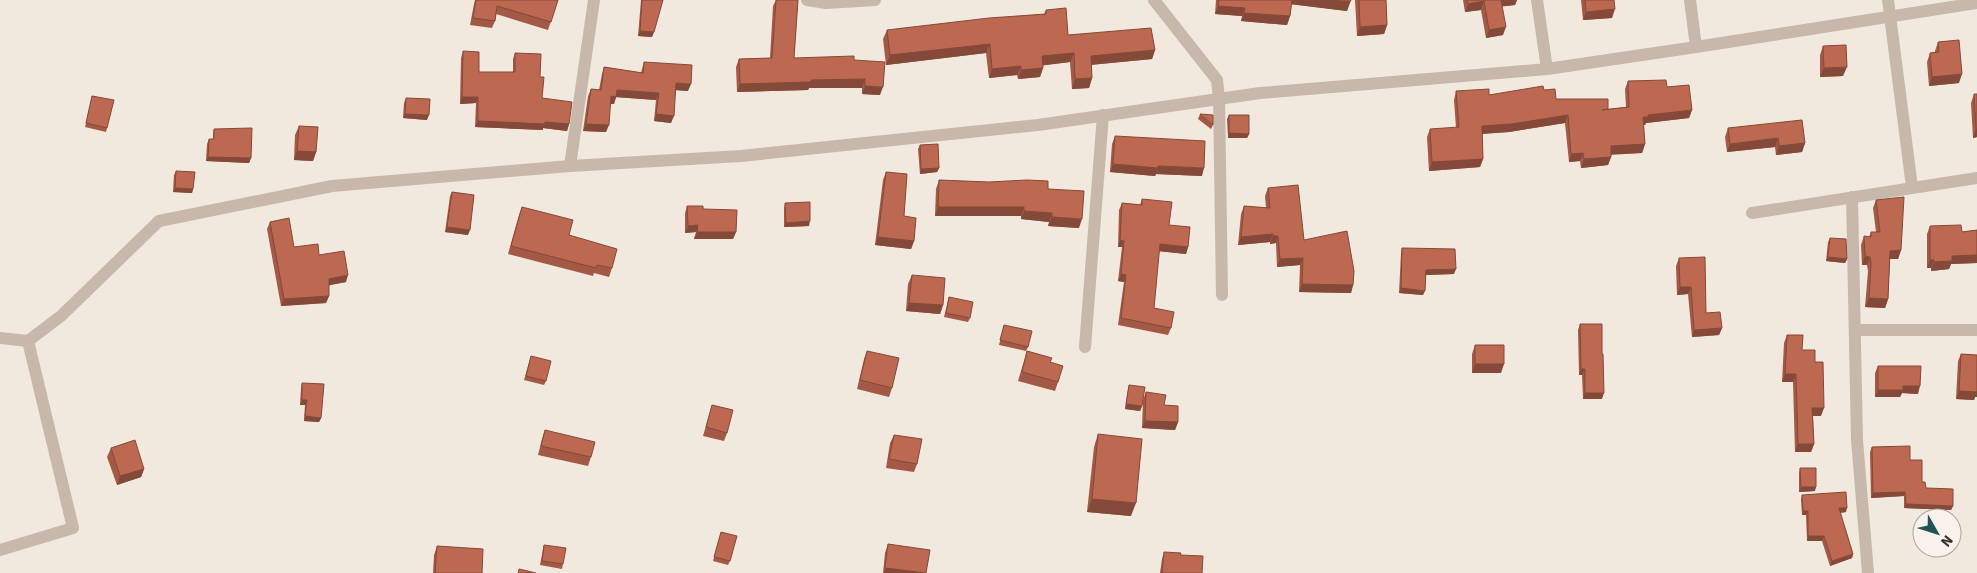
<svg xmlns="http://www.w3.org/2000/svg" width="1977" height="573" viewBox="0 0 1977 573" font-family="Signika,sans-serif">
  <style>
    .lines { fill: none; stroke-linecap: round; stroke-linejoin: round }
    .street { stroke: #c8b8ab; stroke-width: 12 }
    .wall { fill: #a35945 }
    .shaded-wall { fill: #844938 }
    .building { fill: #bd6850; stroke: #844938 }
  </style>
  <rect width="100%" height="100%" fill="#f1e8de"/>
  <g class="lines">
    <path class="street" d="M807,0L826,3L875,0
      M1154,0L1217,80L1219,98L1222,295
      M1537,0L1547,69
      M1690,0L1696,47
      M1888,0L1912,187
      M570,166L594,0
      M1852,197L1857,440L1868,573
      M1752,213L1977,178
      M1855,330H1977
      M0,338L28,341L61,316L159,221L332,186L570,166L741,156L1038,125L1260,93L1547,69L1696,47L1977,3
      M1085,347L1103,115
      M0,550L73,528L28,341"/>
  </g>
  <path class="wall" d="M475,0H558L548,30L496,14L495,21L492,28L470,25L474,4Z
    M641,0H663L652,37L638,36Z
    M776,0H798L794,58L854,60L880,95L862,94V88H809L808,90L737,92L736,67L739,59L770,58L773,6Z
    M1216,0H1351L1347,11L1291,4L1290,16L1287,25L1241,21L1242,16L1215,14Z
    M1355,0H1386L1387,25L1384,34L1357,36Z
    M1463,0H1517L1515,5L1502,6L1503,35L1486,38L1481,10L1465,12Z
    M1581,0H1614L1612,18L1583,20Z
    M1046,10L1068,35L1155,50L1152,59L1091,65L1092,78L1089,88L1072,89L1070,62L1043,65V68L1040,77L1018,79L1017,75L989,78L986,53L886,65L883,39L887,30L1044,14Z
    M1938,42L1959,83L1929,86L1927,62L1930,53L1935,52V51Z
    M1823,46L1843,76L1820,77V55Z
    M463,51L479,72H513V59L515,53L540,77L542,98L569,124L567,131L543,128V130L475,127L476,103L460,104L461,58Z
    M644,62L688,91L676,90L671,123L654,121L656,100L616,97L614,104H610L606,132L583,131L588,96L591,89L599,90L602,74L604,67L641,73L642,69Z
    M1628,81L1667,87L1692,110L1689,118L1646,123L1645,125H1643L1645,144L1642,153L1611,154V157L1608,165L1581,168L1580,161L1569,162L1565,123L1509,132L1482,134L1483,159L1480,167L1429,171L1427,137L1430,129L1456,128L1454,100L1456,91L1489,95L1544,90L1556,99L1608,109L1626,107L1625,89Z
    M1974,94H1977V137L1973,138L1971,103Z
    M92,96L107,128L106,132L85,127Z
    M406,98L427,120L403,118L404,103Z
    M1200,114L1213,125L1211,129L1198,119Z
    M1229,115L1249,134L1247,138H1228L1227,119Z
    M299,126L316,152L313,161L294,160L295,135Z
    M1728,128L1805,143L1802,152L1776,155L1775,147L1727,152L1725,137Z
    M214,129L251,158L249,163L206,161L207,144L209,139H213V133Z
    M1115,136L1202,176L1156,174L1155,176L1110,172L1112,144Z
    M920,145L939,168L937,172L920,174L918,149Z
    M176,171L193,189L192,193L173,192L174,175Z
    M886,172L914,241L911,249L875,245L883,180Z
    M939,180L1048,189L1079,228L1048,226L1049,222L1021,219V216H935L936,189Z
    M1268,188L1304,240L1353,285L1351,293L1299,292L1300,265L1277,267L1276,243L1270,244V242L1238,245L1241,214L1244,206L1266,208L1265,196Z
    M452,192L468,235L445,232L450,196Z
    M1142,199L1169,225L1188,247L1186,254L1159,251L1154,308L1171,328L1168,335L1118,325L1124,282L1118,281L1122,247H1118L1119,210L1122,203L1140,205Z
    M1876,200L1901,250L1898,259H1890L1888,299L1885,308L1865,307L1868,271L1867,265H1862L1861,245L1864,236L1869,237L1871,232H1876L1873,208Z
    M785,203L809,226L784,227V208Z
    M687,206L703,209L736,232L733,239H694L696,232L685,233V213Z
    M522,207L569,235L612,268L609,277L594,273L593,276L508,254L519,215Z
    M270,222L294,247L319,255L346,282L329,285V296L326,303L281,306L267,229Z
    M1930,226L1962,232L1977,230V263L1951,264L1949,269L1931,271V268H1927V234Z
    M1830,238L1847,259L1845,263L1826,261L1828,242Z
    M1402,248L1454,274L1426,275L1423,295L1399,293L1401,253Z
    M1679,258L1706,313L1722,328L1719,335L1692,337L1688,294L1677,295L1676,266Z
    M912,275L943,305L940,314L906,311L908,284Z
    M949,297L970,318L968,322L944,317Z
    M1580,324L1602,354V399H1583L1582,375H1579L1578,330Z
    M1004,325L1028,347L1026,351L999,345Z
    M1787,335L1802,350L1815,362L1821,416H1813L1814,444L1811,452H1795L1793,382H1782L1784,343Z
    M1475,345L1501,373H1472V354Z
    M867,351L892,388L889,397L857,389L864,359Z
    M1027,351L1050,362L1058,382L1055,391L1018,381Z
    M1961,354L1977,355V397H1975L1974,400L1956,399L1958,361Z
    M531,356L546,381L544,385L524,380Z
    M1878,366L1918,394L1902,393L1900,397H1875V373Z
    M302,383L321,418L319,422L304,421L305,405H300L301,388Z
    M1129,385L1142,406L1140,411L1125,409L1128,389Z
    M1146,392L1178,422L1175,430L1142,428L1143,400Z
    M712,405L727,433L724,441L703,436Z
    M545,430L591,457L588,466L538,455L542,439Z
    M1098,434L1131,516L1087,512L1094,447Z
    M894,435L917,464L914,472L886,468L890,443Z
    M1872,447L1910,460L1926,488L1953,506L1951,510L1904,508V496L1871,498L1870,452Z
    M111,448L144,469L141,477L117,485L107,457Z
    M1800,468L1815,491L1799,492V473Z
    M1802,495L1846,512L1840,513L1853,554L1852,558L1830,566L1822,541H1807L1806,515H1802L1801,499Z
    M721,532L730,561L728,565L713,561Z
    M888,544L926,573H883L885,553Z
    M544,545L563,564L562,569L540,565L543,549Z
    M437,546L482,573H433L434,555Z
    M1164,552L1180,555L1202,573H1160L1162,559Z"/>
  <path class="shaded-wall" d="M1290,0H1330L1350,2L1347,11L1289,4Z
    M1500,0H1517L1515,5L1498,7Z
    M1484,1L1481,10L1465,12L1468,4Z
    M1218,6L1245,8L1242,16L1215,14Z
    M1615,9L1612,18L1583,20L1586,12Z
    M1244,13L1290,16L1287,25L1241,21Z
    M1387,25L1384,34L1357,36L1360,27Z
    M1506,27L1503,35L1486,38L1489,30Z
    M640,31L654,32L652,37L638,36Z
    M990,44L986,53L886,65L890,55Z
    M1155,50L1152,59L1088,65L1091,56Z
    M1074,53L1070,62L1039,66L1042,56Z
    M1021,66L1017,75L989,78L992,69Z
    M1847,67L1843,76L1820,77L1824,68Z
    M1043,68L1040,77L1018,79L1021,70Z
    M1962,74L1959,83L1929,86L1932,77Z
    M1092,78L1089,88L1072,89L1075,79Z
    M865,79L862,88H809L808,90L737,92L740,84L811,80Z
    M676,83L691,84L688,91L674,90Z
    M865,86L883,87L880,95L862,94Z
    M617,90L659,93L656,100L615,97Z
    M611,96L616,97L614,104H608Z
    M462,97H478L476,103L460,104Z
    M1692,110L1689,118L1646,123L1645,125H1640L1643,117L1648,115Z
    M405,114L429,115L427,120L403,118Z
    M656,114L674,116L671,123L654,121Z
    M1568,115L1565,123L1509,132L1479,134L1482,126Z
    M478,121L545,122L569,124L567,131L543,128V130L475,127Z
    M586,124L609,125L606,132L583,131Z
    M1976,129H1977V137L1973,138Z
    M1229,133L1249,134L1247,138H1228Z
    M1778,138L1775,147L1727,152L1730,144Z
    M1805,143L1802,152L1776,155L1779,146Z
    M1645,144L1642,153L1608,155L1611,146Z
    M297,151L316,152L313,161L294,160Z
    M1583,153L1580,161L1569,162L1571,154Z
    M208,157L251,158L249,163L206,161Z
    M1611,157L1608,165L1581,168L1584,159Z
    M1483,159L1480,167L1429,171L1432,162Z
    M1113,164L1204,168L1202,176L1156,174L1155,176L1110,172Z
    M939,168L937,172L920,174L921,169Z
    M175,188L193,189L192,193L173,192Z
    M938,207H1024L1021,216H935Z
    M1024,211L1052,213L1049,222L1021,219Z
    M1052,217L1082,219L1079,228L1048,226Z
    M810,221L809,226L784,227L786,223Z
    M698,225L696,232L685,233L688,226Z
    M447,227L470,230L468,235L445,232Z
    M697,232H736L733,239H694Z
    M1273,234L1270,242L1238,245L1241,237Z
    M1273,236H1278L1276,243L1270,244Z
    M878,237L914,241L911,249L875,245Z
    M1120,240L1124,241L1122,247H1118Z
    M1160,244L1188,247L1186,254L1157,251Z
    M1901,250L1898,259H1887L1890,251Z
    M1977,255V263L1951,264L1949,269L1931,271L1934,262L1952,256Z
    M1865,256L1870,257L1867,265H1862Z
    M1828,257L1847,259L1845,263L1826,261Z
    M1303,258L1300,265L1277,267L1280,259Z
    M1930,260H1934L1931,268H1927Z
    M1456,269L1454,274L1424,275L1426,270Z
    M1121,274L1126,275L1124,282L1118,281Z
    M348,275L346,282L326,286L329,279Z
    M1302,284L1353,285L1351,293L1299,292Z
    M1680,287H1691L1688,294L1677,295Z
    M1401,288L1425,291L1423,295L1399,293Z
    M329,296L326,303L281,306L284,299Z
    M1869,298L1888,299L1885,308L1865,307Z
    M909,303L943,305L940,314L906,311Z
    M1722,328L1719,335L1692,337L1694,330Z
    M1475,364H1504L1501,373H1472Z
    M1581,369H1585L1582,375H1579Z
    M1785,374H1796L1793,382H1782Z
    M1903,386H1920L1918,394L1902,393L1900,397H1875L1878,390Z
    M1977,389V397H1975L1974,400L1956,399L1959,391Z
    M1585,393H1604L1602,399H1583Z
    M302,400H307L305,405H300Z
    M1126,404L1142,406L1140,411L1125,409Z
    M1812,408H1824L1821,416H1809Z
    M305,416L321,418L319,422L304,421Z
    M1145,421L1178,422L1175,430L1142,428Z
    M1798,444H1814L1811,452H1795Z
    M144,469L141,477L117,485L120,476Z
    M1801,487H1816L1815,491L1799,492Z
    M1905,492L1904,496L1871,498L1873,493Z
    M1092,499L1136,503L1131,516L1087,512Z
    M1906,504L1953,506L1951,510L1904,508Z
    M1839,508H1847L1846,512L1837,513Z
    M1803,511H1808L1806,515H1802Z
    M1808,536H1824L1822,541H1807Z
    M1853,554L1852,558L1830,566L1832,561Z
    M885,568L926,573H884Z"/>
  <path class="building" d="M476,0H558L551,22L497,6L495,21L473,18Z
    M642,0H663L654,32L640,31Z
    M776,0H798L794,58L854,56V60L885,62L883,87L865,86V79L811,80V82L740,84L739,59L772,58Z
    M1219,0H1292L1290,16L1244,13L1245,8L1218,6Z
    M1330,0H1351L1350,2Z
    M1359,0H1386L1387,25L1360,27Z
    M1467,0H1501L1506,27L1489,30L1484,1L1468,4Z
    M1585,0H1614L1615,9L1586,12Z
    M1066,8L1068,35L1151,28L1155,50L1091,56L1092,78L1075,79L1074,53L1042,56L1043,68L1021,70V66L992,69L990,44L890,55L887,30L989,18L1046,14V10Z
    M1959,40L1962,74L1932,77L1930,53L1939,52L1938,42Z
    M1846,45L1847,67L1824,68L1823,46Z
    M463,51L479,52V72H515V53L541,54L540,77H544L542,98L572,102L569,124L545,122V124L478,121V97H462Z
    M644,62L692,65L691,84L676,83L674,116L656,114L659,93L617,90L616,97L611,96L609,125L586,124L591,89L601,90L604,67L643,73Z
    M1666,80L1667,87L1689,85L1692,110L1648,115V117H1643L1645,144L1611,146V157L1584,159L1583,153L1571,154L1568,115L1512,124L1482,126L1483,159L1432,162L1430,129L1459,127L1456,91L1489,89V95L1543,86L1544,90L1555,89L1556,99H1608V109L1602,110L1629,107L1628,81Z
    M1974,94H1977V129H1976Z
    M92,96L114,100L107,128L86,123Z
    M406,98L430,99L429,115L405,114Z
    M1200,114L1213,115V125Z
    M1229,115H1249V134L1229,133Z
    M1802,120L1805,143L1779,146L1778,138L1730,144L1728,128Z
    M299,126L318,127L316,152L297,151Z
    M252,128L251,158L208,157L209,139H214V129Z
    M1115,136L1205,141L1204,168L1158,166V168L1113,164Z
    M938,144L939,168L921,169L920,145Z
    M176,171L195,172L193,189L175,188Z
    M886,172L907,174L904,216L916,218L914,241L878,237Z
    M939,180L989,182L1027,180L1048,181V189L1084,191L1082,219L1052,217V213L1024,211V207H938Z
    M1298,185L1304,240L1347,231L1354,271L1353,285L1302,284L1303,258L1280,259L1278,236H1273V234L1241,237L1244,206L1270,208L1268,188Z
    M452,192L474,195L470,230L447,227Z
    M1904,197L1901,250L1890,251L1888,299L1869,298L1871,263L1870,257L1865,256L1864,236L1871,237V232H1880L1876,200Z
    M1142,199L1172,202L1169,225L1190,227L1188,247L1160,244L1154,308L1174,312L1171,328L1121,318L1126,275L1121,274L1124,241L1120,240L1122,203L1142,205Z
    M810,202V221L786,223L785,203Z
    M687,206H703V209L737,210L736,232H697L698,225L688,226Z
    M522,207L573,220L569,235L617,249L612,268L597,265L596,268L511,246Z
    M289,218L294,247L318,244L319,255L344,251L348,275L329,279V296L284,299L270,222Z
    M1961,225L1962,232L1977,230V255L1952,256V261L1934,262V260H1930V226Z
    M1830,238L1846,239L1847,259L1828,257Z
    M1402,248L1455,249L1456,269L1426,270L1425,291L1401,288Z
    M1705,257L1706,313L1720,312L1722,328L1694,330L1691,287H1680L1679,258Z
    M912,275L945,278L943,305L909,303Z
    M949,297L973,302L970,318L946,313Z
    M1580,324H1602V354H1603L1604,393H1585V369H1581Z
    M1004,325L1032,331L1028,347L1000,340Z
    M1787,335H1803L1802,350H1815V362H1823L1824,408H1812L1814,444H1798L1796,374H1785Z
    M1475,345H1504V364H1475Z
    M867,351L899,358L892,388L860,380Z
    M1027,351L1052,358L1050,362L1063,366L1058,382L1022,372Z
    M1961,354L1977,355V392L1959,391Z
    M531,356L551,361L546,381L526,376Z
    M1878,366H1921L1920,386H1903V390H1878Z
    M302,383L324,384L321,418L305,416L307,400H302Z
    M1129,385L1145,387L1142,406L1126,404Z
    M1146,392L1166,395L1164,405L1178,406V422L1145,421Z
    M712,405L733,410L727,433L706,427Z
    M545,430L595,442L591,457L541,446Z
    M1098,434L1142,439L1136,503L1092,499Z
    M894,435L922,439L917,464L889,459Z
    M135,440L144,469L120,476L111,448Z
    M1910,446V460H1922V482H1925L1926,488L1953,489V506L1906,504L1905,492L1873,493L1872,447Z
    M1800,468H1816V487H1801Z
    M1846,492L1847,508H1839L1853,554L1832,561L1824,536H1808V511H1803L1802,495Z
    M721,532L737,536L730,561L714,557Z
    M888,544L930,550L926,573L885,568Z
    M544,545L566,548L563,564L542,561Z
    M437,546L483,549L482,573H435Z
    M1164,552L1181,553L1180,555L1203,556L1202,573H1162Z
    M519,569L536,573H518Z"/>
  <g transform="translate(1937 533) rotate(129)"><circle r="24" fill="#f9f2ea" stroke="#aba39d"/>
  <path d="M0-4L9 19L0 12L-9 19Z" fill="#225355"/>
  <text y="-8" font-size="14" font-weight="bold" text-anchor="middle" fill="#362d2a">N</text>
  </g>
</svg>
